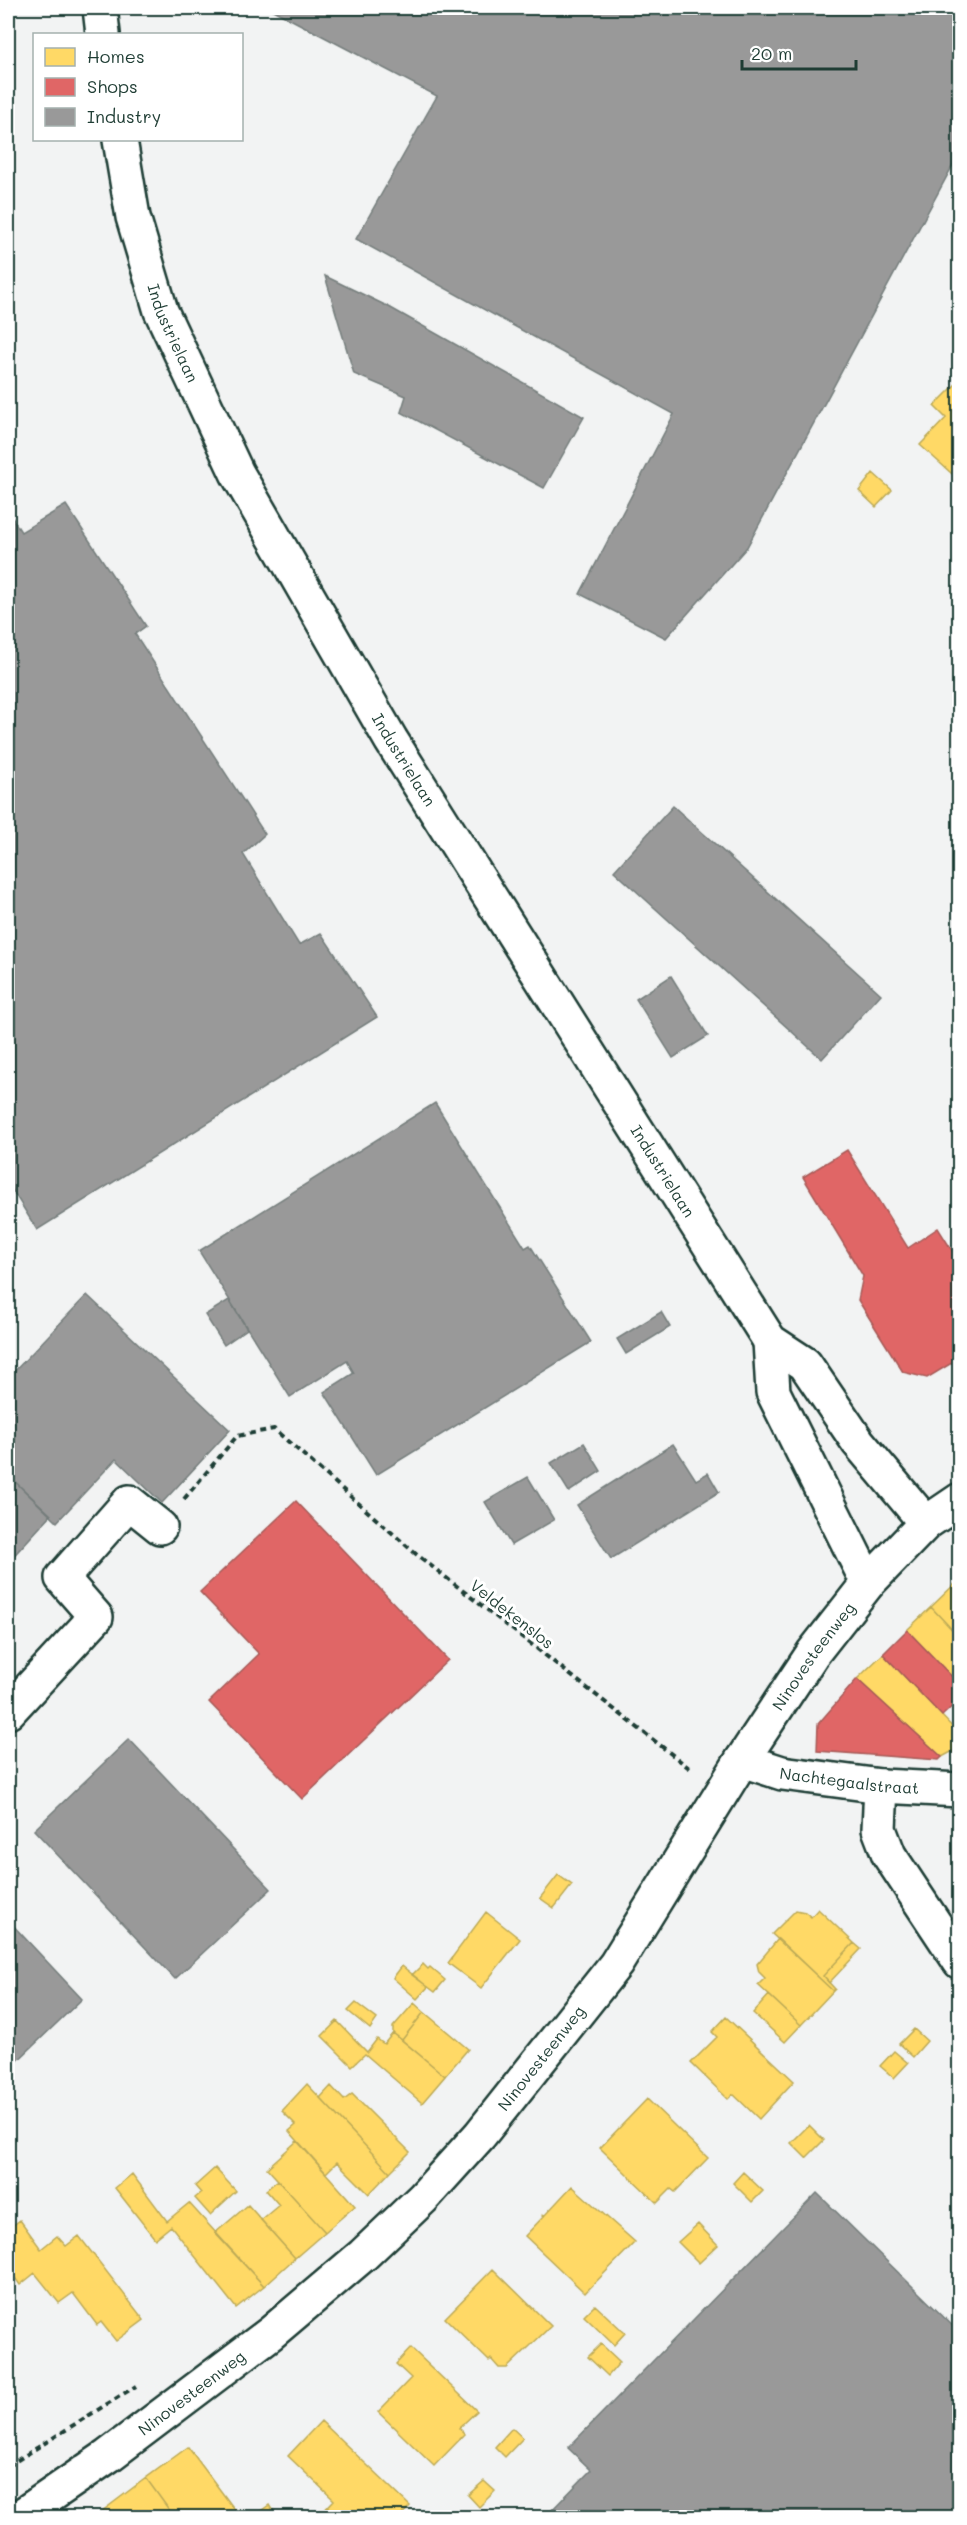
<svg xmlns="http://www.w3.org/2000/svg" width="967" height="2525" viewBox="0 0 967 2525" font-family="Mali,sans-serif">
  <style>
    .homes { fill: #ffd966; stroke: #bcaa57; stroke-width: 1.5 }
    .shops { fill: #e06666; stroke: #a65a57; stroke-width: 1.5 }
    .industry { fill: #999; stroke: #747d7b; stroke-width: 1.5 }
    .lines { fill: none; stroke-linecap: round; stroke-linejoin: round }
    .minor-casing { stroke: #1f3d34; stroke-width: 38 }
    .major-casing { stroke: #1f3d34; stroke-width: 38 }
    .path { stroke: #1f3d34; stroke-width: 4; stroke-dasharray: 6 4.5; stroke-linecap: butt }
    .minor { stroke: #fff; stroke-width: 33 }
    .major { stroke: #fff; stroke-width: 33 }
    .labels { text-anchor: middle; stroke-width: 6; stroke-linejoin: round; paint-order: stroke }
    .street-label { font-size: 16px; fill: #1f3d34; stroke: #fff }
  </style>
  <rect width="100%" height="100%" fill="#f2f3f3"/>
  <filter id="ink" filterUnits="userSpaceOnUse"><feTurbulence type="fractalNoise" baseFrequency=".0167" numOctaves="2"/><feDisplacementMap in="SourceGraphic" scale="12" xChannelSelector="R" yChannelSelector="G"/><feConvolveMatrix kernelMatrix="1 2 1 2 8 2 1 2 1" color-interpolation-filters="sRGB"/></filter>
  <g filter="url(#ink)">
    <path class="homes" d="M960,380V481L920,445L946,418L934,406Z
      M873,473L892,490L876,507L859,491Z
      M960,1579V1638L931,1607Z
      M931,1607L960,1638V1685L907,1630Z
      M883,1654L960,1735V1754L957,1757L953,1751L942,1757L857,1679Z
      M558,1875L572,1885L554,1908L540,1898Z
      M818,1909L854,1943L823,1976L835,1989L833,1991L772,1934L796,1910L805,1912L811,1917Z
      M486,1912L520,1939L481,1988L448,1963Z
      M778,1939L833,1991L801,2025L758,1985L765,1978L759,1972L757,1964Z
      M854,1943L861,1949L829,1983L823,1976Z
      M423,1964L428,1969L430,1967L445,1980L435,1992L412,1975Z
      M402,1966L428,1987L417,1999L393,1978Z
      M769,1995L801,2025L785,2042L753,2013Z
      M356,2003L377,2019L370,2029L348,2011Z
      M414,2003L424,2012L402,2040L393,2033V2027Z
      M424,2012L468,2049L445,2076L402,2040Z
      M726,2017L794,2081L759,2119L733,2094L728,2099L691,2063L717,2037L712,2032Z
      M337,2021L367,2052L377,2039L384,2044L393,2033L445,2076L422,2103L365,2054L352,2066L322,2036Z
      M914,2029L927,2041L913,2057L899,2044Z
      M894,2051L908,2063L894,2078L880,2066Z
      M307,2084L390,2172L369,2194L337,2162L326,2173L289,2131L296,2125L282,2111Z
      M331,2086L344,2100L352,2094L410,2152L390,2172L320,2098Z
      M647,2099L708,2158L675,2192L671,2189L657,2203L600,2148Z
      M809,2125L824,2140L806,2158L791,2143Z
      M297,2141L355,2206L325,2232L267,2168Z
      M215,2168L236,2191L210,2215L195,2198L201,2193L195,2186Z
      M743,2172L763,2191L752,2202L733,2183Z
      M132,2174L167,2221L189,2203L264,2286L236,2308L171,2226L155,2239L115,2188Z
      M278,2180L325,2232L295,2258L261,2220L279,2205L266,2190Z
      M572,2186L635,2242L585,2293L525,2236L544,2216L542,2214L545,2215Z
      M248,2205L295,2258L264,2286L215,2233Z
      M20,2220L41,2249L57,2236L66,2246L79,2236L144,2320L116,2341L101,2322L97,2325L73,2293L59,2303L35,2273L20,2285L8,2268V2229Z
      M698,2224L718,2245L699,2263L678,2242Z
      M493,2269L551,2326L507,2368H499L491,2359L489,2361L445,2318Z
      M595,2305L625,2333L614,2345L584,2316Z
      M601,2344L620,2362L608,2376L588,2357Z
      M411,2348L477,2411L459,2428L465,2434L434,2466L378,2412L411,2378L396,2364Z
      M321,2421L410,2506L399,2518H317L334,2500L288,2456Z
      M512,2428L523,2438L505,2457L495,2447Z
      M188,2447L241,2518H175L146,2478Z
      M146,2478L175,2518H93Z
      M484,2481L495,2491L479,2507L468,2495Z
      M270,2505L278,2518H252Z"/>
    <path class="shops" d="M847,1150L908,1248L938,1228L960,1263V1358L927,1378L903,1372L858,1300L863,1276L803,1177Z
      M296,1501L448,1660L302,1799L209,1702L259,1654L200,1592Z
      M907,1630L960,1685V1699L942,1716L883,1654Z
      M857,1679L942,1757L939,1760L817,1751L818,1724Z"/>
    <path class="industry" d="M269,8H960V152L747,547L666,638L580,594L674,414L356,239L437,96Z
      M325,276L389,307L584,417L544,488L401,412L406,396L354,374Z
      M66,505L146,626L135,634L265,834L243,854L299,945L321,933L377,1017L37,1230L8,1183V511L21,532Z
      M673,806L881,994L822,1059L614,871Z
      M671,976L708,1036L673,1058L636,999Z
      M435,1103L525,1248L530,1245L591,1342L376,1475L324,1392L354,1373L347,1361L290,1397L199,1251Z
      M87,1295L230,1430L162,1503L116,1459L57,1522L8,1475V1378Z
      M229,1300L247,1329L224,1345L205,1315Z
      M661,1312L670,1327L626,1354L617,1339Z
      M584,1443L601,1471L569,1492L551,1463Z
      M673,1444L696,1480L708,1473L719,1492L611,1559L577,1505Z
      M8,1475L51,1515L8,1562Z
      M528,1477L554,1520L511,1545L485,1502Z
      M129,1739L271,1889L175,1979L34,1830Z
      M8,1920L82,1999L8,2070Z
      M817,2193L960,2333V2518H544L591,2470L568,2448Z"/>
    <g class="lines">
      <g class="minor-casing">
        <g id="minor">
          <path d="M100,8L103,34"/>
          <path id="s1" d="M120,140L133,217L161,311L237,473L391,740L770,1341L805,1364L858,1442L926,1523"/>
          <path d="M770,1341L773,1392L868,1583"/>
          <path d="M8,1712L96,1617L62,1578L129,1502L160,1527"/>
          <path id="s2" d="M742,1760L782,1773L881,1786L960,1790"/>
          <path d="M881,1786L879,1829L889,1855L960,1962"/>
        </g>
      </g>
      <g class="major-casing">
        <g id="major">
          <path id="s3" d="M18,2518L108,2456L271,2333L363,2255L423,2198L480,2135L616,1964L742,1760L813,1653L868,1583L926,1523L960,1500"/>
        </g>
      </g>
      <path class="path" d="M184,1499L237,1436L274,1429L416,1554L693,1771
        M8,2466L136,2386"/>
      <use href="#minor" class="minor"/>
      <use href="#major" class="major"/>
    </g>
  </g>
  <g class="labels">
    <g class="street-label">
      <text dy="6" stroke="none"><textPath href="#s1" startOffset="201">Industrielaan</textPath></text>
      <text dy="6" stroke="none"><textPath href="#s1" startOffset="687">Industrielaan</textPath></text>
      <text dy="6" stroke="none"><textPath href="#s1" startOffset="1173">Industrielaan</textPath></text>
      <text transform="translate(512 1614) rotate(38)" y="6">Veldekenslos</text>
      <text dy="6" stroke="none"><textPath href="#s3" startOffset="1186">Ninovesteenweg</textPath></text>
      <text dy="6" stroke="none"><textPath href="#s2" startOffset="110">Nachtegaalstraat</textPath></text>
      <text dy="6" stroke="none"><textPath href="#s3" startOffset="700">Ninovesteenweg</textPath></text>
      <text dy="6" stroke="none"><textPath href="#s3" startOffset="214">Ninovesteenweg</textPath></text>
    </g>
  </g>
  <rect width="967" height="2525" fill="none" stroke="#fff" stroke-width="30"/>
  <rect x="15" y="15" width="937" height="2495" fill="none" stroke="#1f3d34" stroke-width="2" filter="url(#ink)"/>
  <rect x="33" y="33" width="210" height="108" fill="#ffffff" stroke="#a5b1ae" stroke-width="1.5"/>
  <rect x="45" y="48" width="30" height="18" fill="#ffd966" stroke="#a5b1ae" stroke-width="1.5"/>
  <text x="87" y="63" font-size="18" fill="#1f3d34">Homes</text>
  <rect x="45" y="78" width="30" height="18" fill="#e06666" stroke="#a5b1ae" stroke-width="1.5"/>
  <text x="87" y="93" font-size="18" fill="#1f3d34">Shops</text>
  <rect x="45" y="108" width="30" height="18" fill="#999999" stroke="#a5b1ae" stroke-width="1.5"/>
  <text x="87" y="123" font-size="18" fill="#1f3d34">Industry</text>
  <path d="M742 60v9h114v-9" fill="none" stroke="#1f3d34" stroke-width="3"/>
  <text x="751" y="60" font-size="18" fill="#1f3d34" stroke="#ffffff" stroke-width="4.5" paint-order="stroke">20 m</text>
</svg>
